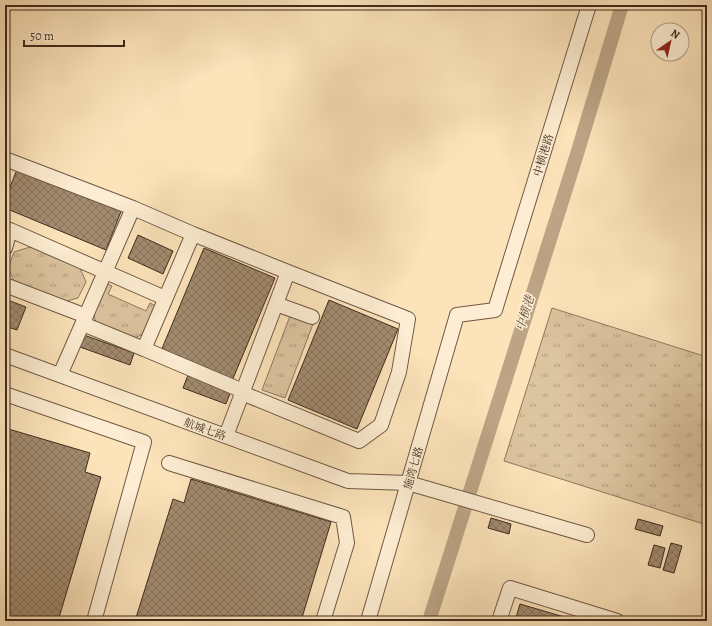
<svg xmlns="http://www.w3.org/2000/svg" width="712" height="626" viewBox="0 0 712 626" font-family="Alegreya,'Noto Serif SC',serif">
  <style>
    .grass { fill: url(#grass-tufts); stroke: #8e785e }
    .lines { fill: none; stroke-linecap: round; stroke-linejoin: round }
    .canal { stroke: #bca485; stroke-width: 14 }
    .building { fill: url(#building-cross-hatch); stroke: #402b1d }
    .minor-casing { stroke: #6f5944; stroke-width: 16 }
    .minor { stroke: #fdedd2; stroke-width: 14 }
    .labels { text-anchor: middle; stroke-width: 3; stroke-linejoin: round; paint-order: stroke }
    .street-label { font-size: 11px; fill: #402b1d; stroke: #fdedd2 }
    .water-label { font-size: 12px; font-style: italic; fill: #654f3c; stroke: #fdedd2 }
  </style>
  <defs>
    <pattern id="grass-tufts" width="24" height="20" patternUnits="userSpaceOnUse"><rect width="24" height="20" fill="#dcc49f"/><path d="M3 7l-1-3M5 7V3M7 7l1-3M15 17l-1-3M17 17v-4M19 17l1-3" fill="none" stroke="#b49f81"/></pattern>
    <pattern id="building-cross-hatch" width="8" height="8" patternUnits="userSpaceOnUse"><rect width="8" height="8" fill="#a28b6f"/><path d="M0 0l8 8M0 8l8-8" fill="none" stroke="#85725b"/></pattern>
  </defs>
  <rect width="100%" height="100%" fill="#fce3ba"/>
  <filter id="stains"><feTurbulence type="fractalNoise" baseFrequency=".005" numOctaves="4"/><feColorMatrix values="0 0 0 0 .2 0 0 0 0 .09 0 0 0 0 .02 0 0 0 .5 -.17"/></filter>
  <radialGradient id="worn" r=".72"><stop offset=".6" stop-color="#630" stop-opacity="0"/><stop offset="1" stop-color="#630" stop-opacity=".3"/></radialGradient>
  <path class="grass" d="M30,247L80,268L86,282L78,298L63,302L14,281L8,268L14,252Z
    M105,283L112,286L108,294L146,311L150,303L156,306L147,332L131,340L96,325L93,309Z
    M552,308L707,357V525L504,461Z
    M290,316L313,324L285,398L262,390Z"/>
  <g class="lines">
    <path class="canal" d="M429,621L577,154L622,5"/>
  </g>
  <path class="building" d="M18,167L122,209L106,250L5,208V200Z
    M138,235L173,251L163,274L128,258Z
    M204,248L275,278L232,381L161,351Z
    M5,299L26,307L17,330L5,326Z
    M329,300L398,329L357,429L288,400Z
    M84,335L134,353L130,365L80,347Z
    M188,375L231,391L226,404L183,388Z
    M5,428L90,453L85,472L101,477L58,621H5Z
    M191,479L331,522L301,621H135L173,499L184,503Z
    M491,518L511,524L509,534L488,528Z
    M638,519L663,526L660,536L635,529Z
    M671,543L682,546L674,573L663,570Z
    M654,545L665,548L660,568L648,565Z
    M520,604L578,621H515Z"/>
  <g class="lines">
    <g class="minor-casing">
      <path id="minor" d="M5,159L133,208
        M5,248L10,230L165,298
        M5,285L86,316
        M276,304L312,317
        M83,324L144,349
        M5,355L348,481L408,483L587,535
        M60,375L133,208L193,234
        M243,391L144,349L193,234L288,272
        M5,394L144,442L94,621
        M226,436L288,272L408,319L399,372L381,425L359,441L242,393
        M169,463L343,517L347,543L323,621
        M368,621L457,315L495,310L589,5
        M499,621L510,588L617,621"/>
    </g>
    <use href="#minor" class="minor"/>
  </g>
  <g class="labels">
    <g class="street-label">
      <text transform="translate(543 155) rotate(-73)" y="4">中横港路</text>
      <text transform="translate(205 429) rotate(20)" y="4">航城七路</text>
      <text transform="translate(413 468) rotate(-74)" y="4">施湾七路</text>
    </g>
    <g class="water-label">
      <text transform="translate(525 313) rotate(-73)" y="4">中横港</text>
    </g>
  </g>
  <rect width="712" height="626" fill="none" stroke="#fce3ba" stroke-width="20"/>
  <rect x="6" y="6" width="700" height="614" fill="none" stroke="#402b1d" stroke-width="2"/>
  <rect x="10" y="10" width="692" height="606" fill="none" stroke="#402b1d"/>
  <g transform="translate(670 42) rotate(34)"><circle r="19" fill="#fdedd2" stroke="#b19f8a"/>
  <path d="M0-3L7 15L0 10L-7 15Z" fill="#8f2418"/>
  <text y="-6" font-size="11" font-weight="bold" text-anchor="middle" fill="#402b1d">N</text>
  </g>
  <path d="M24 40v6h100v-6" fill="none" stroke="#402b1d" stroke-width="2"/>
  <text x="30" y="40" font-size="12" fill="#402b1d" stroke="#fdedd2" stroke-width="3" paint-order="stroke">50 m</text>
  <rect width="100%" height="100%" filter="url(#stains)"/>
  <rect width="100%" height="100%" fill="url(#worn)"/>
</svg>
